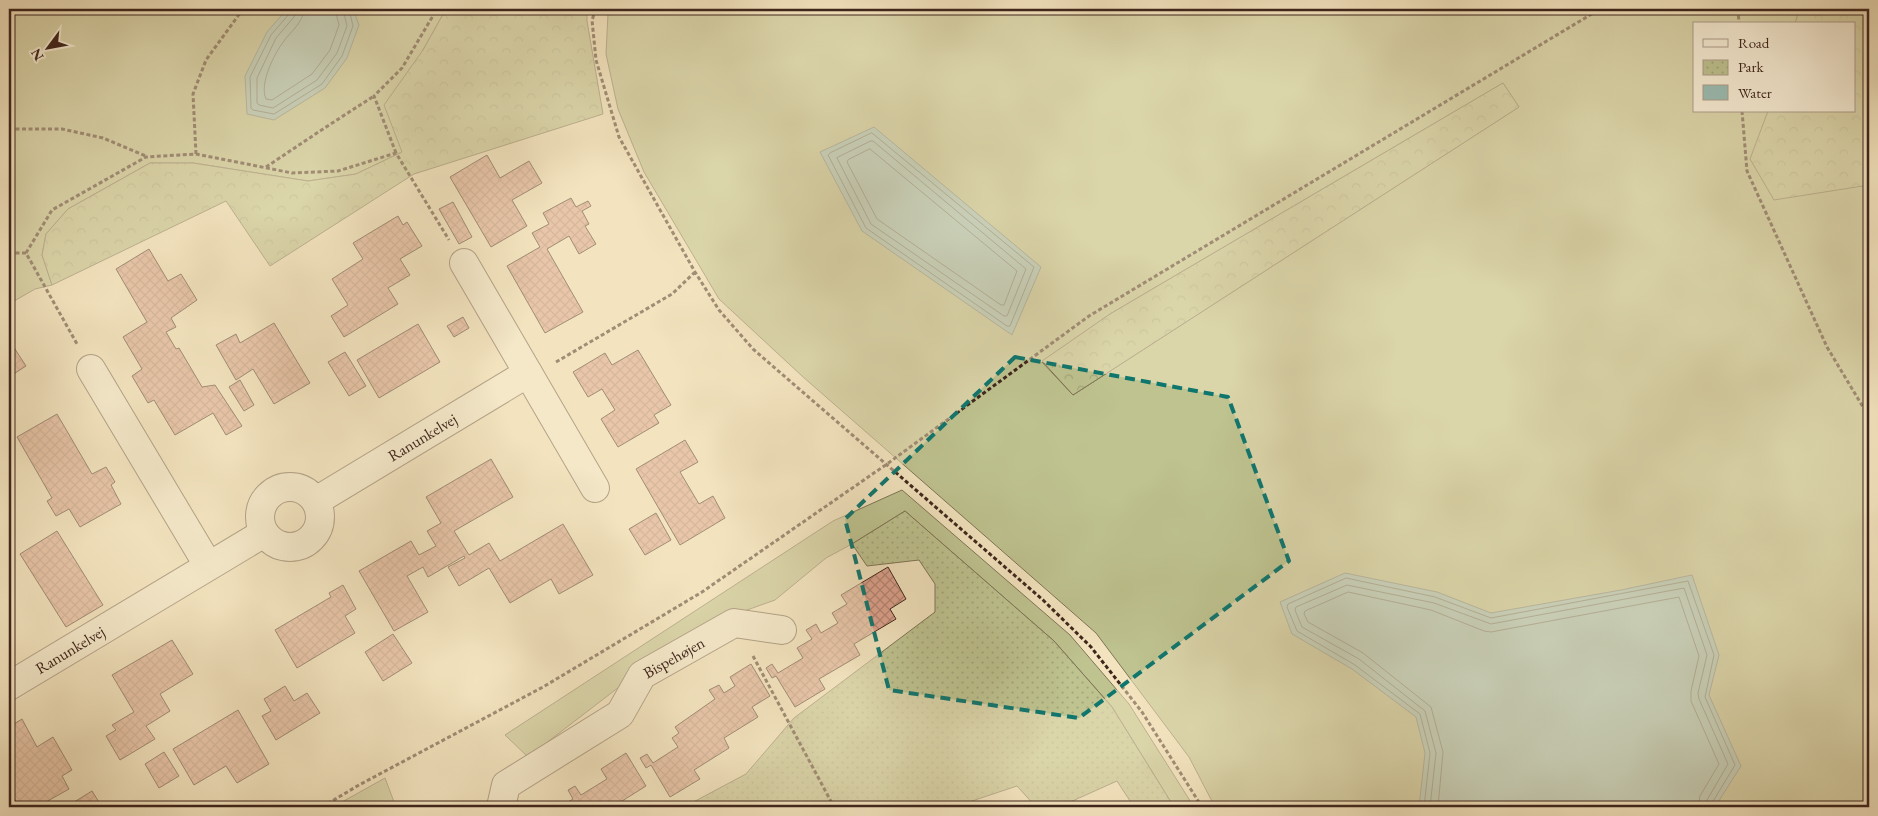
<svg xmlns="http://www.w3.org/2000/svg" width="1878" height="816" viewBox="0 0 1878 816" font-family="'EB Garamond',serif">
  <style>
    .green { fill: #bec390; stroke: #7e7456; fill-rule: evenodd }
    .forest { fill: url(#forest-crowns); stroke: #7e7456 }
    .park { fill: url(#park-dots); stroke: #7e7456 }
    .water { fill: #9bbeb5; stroke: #768178 }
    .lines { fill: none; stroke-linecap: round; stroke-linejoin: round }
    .shore { stroke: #6c7268; stroke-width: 1 }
    .building { fill: url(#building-cross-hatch); stroke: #3e251c }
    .street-casing { stroke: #6b5545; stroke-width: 30 }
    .path { stroke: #3e251c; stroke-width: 3; stroke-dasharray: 4 2.5; stroke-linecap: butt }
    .street { stroke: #f7edd5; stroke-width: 28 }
    .marked { fill: none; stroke: #0f766e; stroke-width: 4; stroke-dasharray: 10 6; stroke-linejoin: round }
    .labels { text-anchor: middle; stroke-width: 4.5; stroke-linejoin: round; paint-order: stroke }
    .street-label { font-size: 16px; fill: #3e251c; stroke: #f7edd5 }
  </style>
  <defs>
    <pattern id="forest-crowns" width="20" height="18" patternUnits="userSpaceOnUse" patternTransform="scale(1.25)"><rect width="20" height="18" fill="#bec390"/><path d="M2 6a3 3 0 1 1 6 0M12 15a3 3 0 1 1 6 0" fill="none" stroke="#a4a77c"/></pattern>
    <pattern id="park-dots" width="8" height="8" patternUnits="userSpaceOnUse" patternTransform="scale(1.25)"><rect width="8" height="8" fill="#bec390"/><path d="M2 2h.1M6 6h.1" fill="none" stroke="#a4a77c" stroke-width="1.8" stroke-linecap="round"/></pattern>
    <pattern id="building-cross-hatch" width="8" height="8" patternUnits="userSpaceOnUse" patternTransform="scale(1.25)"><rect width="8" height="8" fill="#dda28e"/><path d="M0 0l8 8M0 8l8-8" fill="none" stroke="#b58473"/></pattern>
  </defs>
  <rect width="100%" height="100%" fill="#f3e4bf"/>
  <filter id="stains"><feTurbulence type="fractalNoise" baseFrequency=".004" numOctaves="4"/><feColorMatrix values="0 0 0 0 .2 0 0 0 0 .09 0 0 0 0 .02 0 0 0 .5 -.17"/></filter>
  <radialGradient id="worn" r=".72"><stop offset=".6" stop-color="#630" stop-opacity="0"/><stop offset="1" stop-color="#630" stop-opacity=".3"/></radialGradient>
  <path class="green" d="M9,9H446L423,50L402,152L356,174L308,181L193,163H150L68,209L46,234L42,255L52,285L35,289L9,304Z
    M610,9H1869V807H1215L1189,757L1096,633L802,376L719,299L644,172L618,109L606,54L608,14ZM1694,24H1854V111H1694ZM1503,83L1519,107L1073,395L1042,362L1110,314Z
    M902,490L1070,635L1129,704L1194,807H1174L1112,707L1054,641L905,511L852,544L826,558L775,600L733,615L636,674L528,757L505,735L833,521Z
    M385,778L396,807H333Z"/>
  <path class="forest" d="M446,9H587V21L603,114L414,174L270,266L226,201L52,285L42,255L46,234L68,209L150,163H193L308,181L356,174L402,152L384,105L423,50Z
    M1799,9H1869V185L1774,200L1750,159L1768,111H1854V24H1795Z
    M1503,83L1519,107L1073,395L1042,361L1110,314Z"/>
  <path class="park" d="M905,511L1054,641L1112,707L1174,807H1134L1117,781L1059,807H1036L1017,786L954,807H684L746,774L794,718L935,612V584L919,560L867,566L852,544Z"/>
  <path class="water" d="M287,9H353L359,25L347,58L325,88L274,120L247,114L245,76L267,32Z
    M874,127L1041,267L1012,335L862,231L820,152Z
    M1345,573L1437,592L1491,613L1621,590L1692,575L1719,655L1709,695L1741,766L1715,807H1419L1425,753L1416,717L1352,669L1292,634L1280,602Z"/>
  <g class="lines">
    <path class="shore" d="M290,9L289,14L271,35L250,77L251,108L253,110L274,114L322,84L342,56L353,26L349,9
      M296,9L294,17L276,38L257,78V103L259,105L273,108L317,80L337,53L347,26L343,9
      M304,9C303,23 291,31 284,41C274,54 259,84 266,99L272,100L312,74L330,50L339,25L335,9
      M872,133L1034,267L1010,326H1007L866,228L828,155L830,153Z
      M871,141H873L1026,269L1007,316H1004L871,224L837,158Z
      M870,149L1017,271L1004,305H1001L877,219L847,162L848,160Z
      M1424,807L1430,753L1420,714L1355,665L1297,631L1287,607L1288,604L1346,578L1435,597L1491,618L1688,581L1714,655L1705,697L1735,765L1712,803L1711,807
      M1430,807L1436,753L1425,711L1359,659L1302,627L1295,610L1296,607L1347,585L1434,603L1491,624L1684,588L1707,655L1698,693L1699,699L1728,764L1707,800L1705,807
      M1438,807L1443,752L1431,707L1363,653L1308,622L1304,614L1305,611L1348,592L1431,610L1484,631L1491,632L1679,597L1699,656L1691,691V701L1719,764L1700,796L1698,807"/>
  </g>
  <path class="building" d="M487,155L500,178L529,161L542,183L512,200L527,226L491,247L450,177Z
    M571,198L576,207L588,201L591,206L582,211L589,224L585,226L596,244L579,254L569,236L547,249L583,312L545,333L507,266L540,247L532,233L549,224L543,213Z
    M453,202L472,237L459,244L439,209Z
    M398,216L403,225L407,222L422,246L400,259L410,275L388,288L398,304L344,337L331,316L348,305L332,279L363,259L353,243Z
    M149,249L168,281L181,274L197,300L171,318L176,327L166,332L176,349L179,348L202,387L215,385L242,426L226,435L213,413L175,435L154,400L148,403L132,376L142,369L123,337L147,322L116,269Z
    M463,317L469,328L454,337L447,326Z
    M274,323L310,383L274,404L253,369L236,380L216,345L236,334L240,343Z
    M418,324L440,362L379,398L357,360Z
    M13,346L26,366L9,377V349Z
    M638,350L671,405L654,415L659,423L618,447L601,419L615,410L602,389L588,397L573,372L605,353L612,365Z
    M345,352L366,386L349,396L328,362Z
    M240,380L254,405L244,411L229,387Z
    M57,414L92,474L106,467L115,482L111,485L121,504L80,527L69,509L56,516L47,501L52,498L17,437Z
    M685,440L698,462L680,472L699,504L713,496L725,518L680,545L636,469Z
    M491,459L513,497L454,531L469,555L489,543L500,561L563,524L593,575L559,594L551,579L510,603L489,568L459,586L448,567L465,558L464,556L428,577L423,567L407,576L428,612L394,631L359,571L411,541L419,555L436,546L427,531L441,523L426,497Z
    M656,513L671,540L645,555L629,529Z
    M57,531L103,605L66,627L20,554Z
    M888,567L906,599L890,609L896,619L854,644L860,655L819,679L825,689L795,707L776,676L772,678L766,668L772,664L778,673L803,658L797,648L812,639L806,630L816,624L821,633L838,623L832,613L847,604L841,595Z
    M343,585L356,609L345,616L355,633L297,668L275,630L331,597L329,593Z
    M393,634L412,663L383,681L365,652Z
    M172,640L193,674L160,694L170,711L146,726L155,739L120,760L106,736L116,730L112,725L134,712L112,675Z
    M751,664L770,696L752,707L758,717L724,738L729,748L694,770L700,779L670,797L651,765L646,768L640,758L647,754L653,763L678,747L672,738L679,733L675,727L715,699L709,690L719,685L724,693L735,686L730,677Z
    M285,686L294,701L307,693L320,713L276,740L262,716L271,711L264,699Z
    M238,710L269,764L237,783L226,766L194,785L173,749Z
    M22,719L37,747L53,737L72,770L62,776L69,789L37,807H24L20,801L17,803L9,789V727Z
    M164,752L179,776L159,788L145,764Z
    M626,753L646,786L622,801L626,807H567L565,804L573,799L568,790L575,786L581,795L607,779L601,769Z
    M92,791L102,807H66Z"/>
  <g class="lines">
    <g class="street-casing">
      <g id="street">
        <path d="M464,263L595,488"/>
        <path d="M91,369L208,565"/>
        <circle cx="290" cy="517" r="30"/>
        <path id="s1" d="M316,501L528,373"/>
        <path id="s2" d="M9,686L264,533"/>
        <path id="s3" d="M501,807L506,785L620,714L642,675L734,623L782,630"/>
      </g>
    </g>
    <path class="path" d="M596,9L592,20L596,60L619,137L695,272L719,310L753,349L1043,600L1091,647L1142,712L1202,807
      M1738,9L1739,24
      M1742,111L1747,171L1827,347L1869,417
      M9,129H62L103,138L146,156
      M396,153L374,96L402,68L437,9
      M196,154L193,94L206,60L243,9
      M266,167L323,129L374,96
      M9,253H26L77,344
      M26,253L52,210L146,157L196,154L292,173L338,171L396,153L449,240
      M556,362L672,294L695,272
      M753,656L834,807
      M322,807L359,785L543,687L702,592L887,464L1089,316L1600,9"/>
    <use href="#street" class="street"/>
  </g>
  <path d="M0 0H1878V816H0ZM1015,357L1228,397L1289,561L1079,718L889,690L845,519Z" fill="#f3e4bf" fill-opacity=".55" fill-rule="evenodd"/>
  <path class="marked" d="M1015,357L1228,397L1289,561L1079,718L889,690L845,519Z"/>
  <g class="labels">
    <g class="street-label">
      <text dy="6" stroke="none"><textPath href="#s1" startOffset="124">Ranunkelvej</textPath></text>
      <text dy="6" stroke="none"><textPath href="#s2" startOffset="71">Ranunkelvej</textPath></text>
      <text dy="6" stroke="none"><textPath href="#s3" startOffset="238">Bispehøjen</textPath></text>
    </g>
  </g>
  <rect width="1878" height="816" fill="none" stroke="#f3e4bf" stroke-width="30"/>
  <rect x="10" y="10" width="1858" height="796" fill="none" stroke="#3e251c" stroke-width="2.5"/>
  <rect x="15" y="15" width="1848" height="786" fill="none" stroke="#3e251c"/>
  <rect x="1693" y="22" width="162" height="90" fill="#f7edd5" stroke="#ad9d8b"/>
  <rect x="1703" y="39" width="25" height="8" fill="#f7edd5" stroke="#ad9d8b"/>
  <text x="1738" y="48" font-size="15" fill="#3e251c">Road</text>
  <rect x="1703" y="60" width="25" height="15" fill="url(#park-dots)" stroke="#ad9d8b"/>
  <text x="1738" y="72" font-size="15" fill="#3e251c">Park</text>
  <rect x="1703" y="85" width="25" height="15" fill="#9bbeb5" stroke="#ad9d8b"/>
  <text x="1738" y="98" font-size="15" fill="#3e251c">Water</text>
  <g transform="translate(48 48) rotate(238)" stroke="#f7edd5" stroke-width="4" paint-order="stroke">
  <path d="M0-4L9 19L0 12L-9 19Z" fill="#3e251c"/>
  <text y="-8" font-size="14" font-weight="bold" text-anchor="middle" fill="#3e251c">N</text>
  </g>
  <rect width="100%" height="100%" filter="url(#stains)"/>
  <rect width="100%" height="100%" fill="url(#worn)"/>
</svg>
